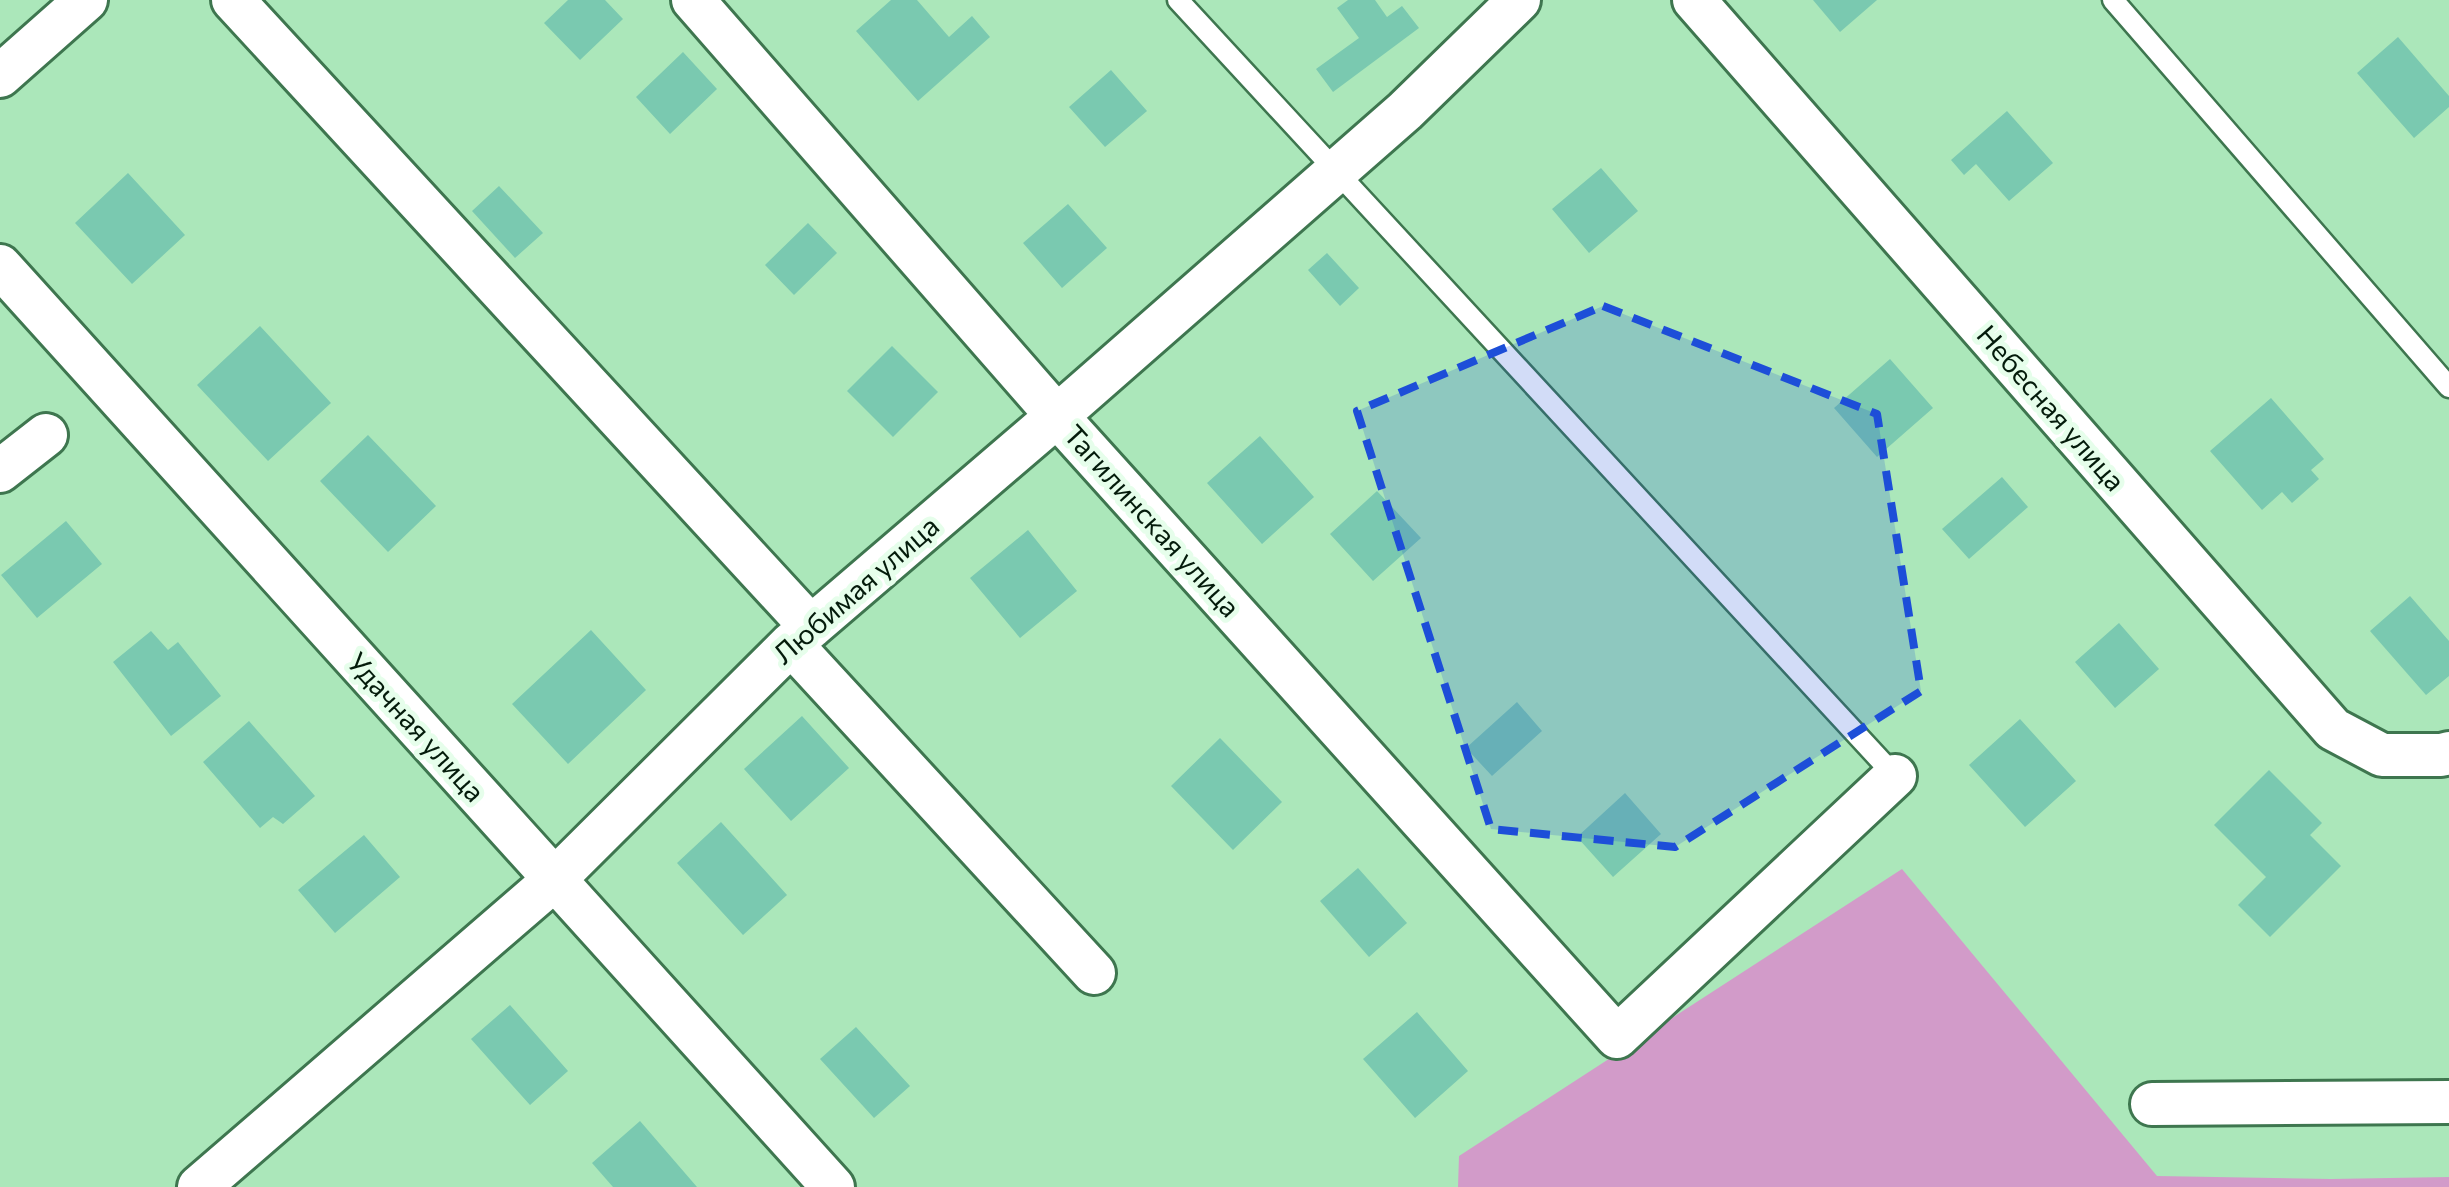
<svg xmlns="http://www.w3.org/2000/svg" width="2449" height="1187" viewBox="0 0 2449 1187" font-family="Commissioner,sans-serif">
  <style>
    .green { fill: #d29bc9 }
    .building { fill: #7ac9b0 }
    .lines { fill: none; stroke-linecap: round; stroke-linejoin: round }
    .service-casing { stroke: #3e764f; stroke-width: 25 }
    .minor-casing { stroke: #3e764f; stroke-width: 48 }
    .service { stroke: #fff; stroke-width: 20 }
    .minor { stroke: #fff; stroke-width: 42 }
    .marked { fill: #1d4ed8; fill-opacity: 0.2; stroke: #1d4ed8; stroke-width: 8; stroke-dasharray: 20 12; stroke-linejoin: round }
    .labels { text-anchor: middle; stroke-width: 10; stroke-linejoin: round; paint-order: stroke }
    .street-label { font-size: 28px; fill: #041b0b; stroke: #e6feeb }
  </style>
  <rect width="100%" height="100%" fill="#abe7ba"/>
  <path class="green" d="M1902,869L2157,1176L2331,1179L2449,1177V1187H1458L1459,1156Z"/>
  <path class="building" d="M568,0H605L623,19L580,60L544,23Z
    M891,0H917L949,37L972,16L990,37L918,101L856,31Z
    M1348,0H1375L1387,17L1402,6L1419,28L1333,92L1316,69L1359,38L1337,8Z
    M1813,0H1877L1840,32Z
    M2398,37L2449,96V107L2414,138L2357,73Z
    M683,52L717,89L670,134L636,97Z
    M1111,70L1147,111L1105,147L1069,107Z
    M2007,111L2053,163L2009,201L1976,164L1964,175L1951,160Z
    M1601,168L1638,211L1589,253L1552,209Z
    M128,173L185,235L132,284L75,223Z
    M499,186L543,233L515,258L472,211Z
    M1068,204L1107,248L1062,288L1023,243Z
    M808,223L837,253L794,295L765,265Z
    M1327,253L1359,288L1340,306L1308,270Z
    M260,326L331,403L268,461L197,385Z
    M892,346L938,392L893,437L847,391Z
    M1890,359L1933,408L1877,457L1834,408Z
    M2271,398L2324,459L2311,470L2319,479L2292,503L2282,492L2262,510L2210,451Z
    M368,435L436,506L388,552L320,481Z
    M1260,436L1314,497L1262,544L1207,483Z
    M2002,477L2028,507L1969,559L1942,529Z
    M1377,491L1421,538L1373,581L1330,534Z
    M66,521L102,564L37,618L1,575Z
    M1028,530L1077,591L1020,638L970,578Z
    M2410,596L2449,641V676L2426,695L2370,631Z
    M2119,623L2159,669L2115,708L2075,662Z
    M591,630L646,690L568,764L512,704Z
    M151,631L168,650L178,642L221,696L171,736L113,662Z
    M1517,702L1542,731L1492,776L1466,748Z
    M802,716L849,768L791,821L744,769Z
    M2020,719L2076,781L2025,827L1969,765Z
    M249,721L315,796L283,824L273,817L260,828L203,762Z
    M1220,738L1282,802L1233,850L1171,786Z
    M2269,770L2322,823L2310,835L2341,866L2270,937L2238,905L2266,877L2214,825Z
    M1625,793L1661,834L1613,877L1577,837Z
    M721,822L787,895L743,935L677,863Z
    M364,835L400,877L335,933L298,890Z
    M1358,868L1407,923L1369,957L1320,901Z
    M510,1005L568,1071L530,1105L471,1039Z
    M1417,1012L1468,1071L1415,1118L1363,1059Z
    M856,1027L910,1086L874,1118L820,1059Z
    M640,1121L697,1187H613L592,1163Z"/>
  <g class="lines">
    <g class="service-casing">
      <path id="service" d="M1178,0L1895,776
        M2113,0L2449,387"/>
    </g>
    <g class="minor-casing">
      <path id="minor" d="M233,0L811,627
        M693,0L1057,416L1617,1037L1895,776
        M1694,0L2333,729L2382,755H2441L2449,753
        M0,76L86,0
        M0,266L833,1187
        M0,471L46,435
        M791,644L1094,973
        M2152,1104L2449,1102
        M199,1187L554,880L791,644L1057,416L1405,111L1519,0"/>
    </g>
    <use href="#service" class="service"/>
    <use href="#minor" class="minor"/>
  </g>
  <path class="marked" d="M1603,306L1877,414L1921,691L1675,847L1491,829L1357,411Z"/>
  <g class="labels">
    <g class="street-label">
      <text transform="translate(2051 408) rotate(49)" y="10">Небесная улица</text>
      <text transform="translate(1152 521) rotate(48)" y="10">Тагилинская улица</text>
      <text transform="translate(856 590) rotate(-41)" y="10">Любимая улица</text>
      <text transform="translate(416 727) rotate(48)" y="10">Удачная улица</text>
    </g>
  </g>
</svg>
